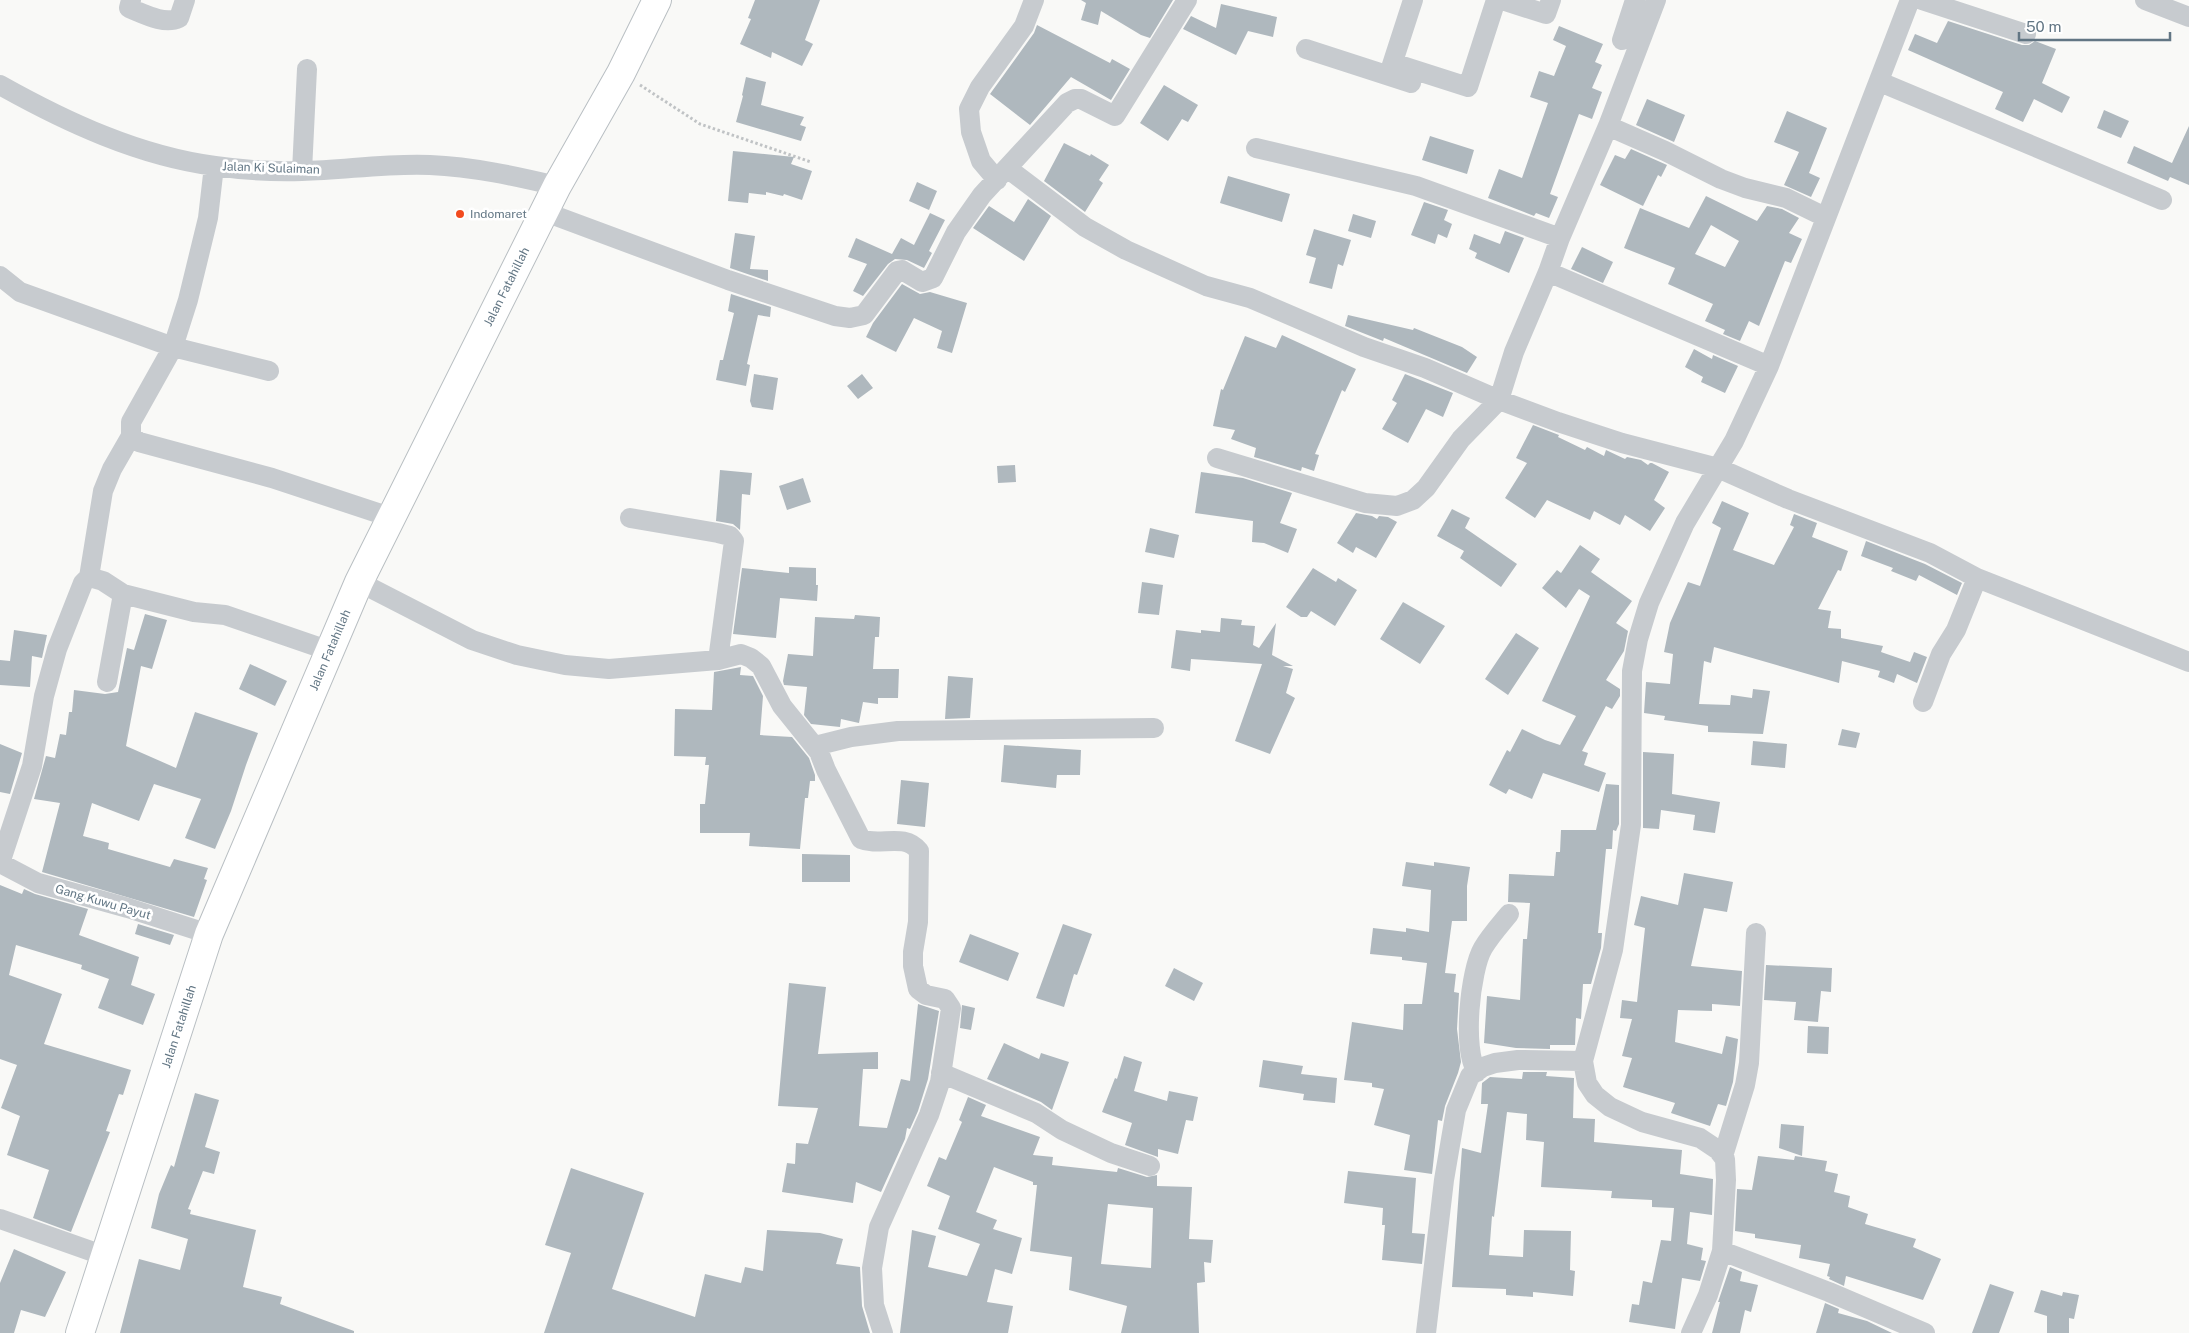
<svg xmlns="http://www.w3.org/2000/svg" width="2189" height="1333" viewBox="0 0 2189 1333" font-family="'Public Sans',sans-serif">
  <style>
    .building { fill: #afb8be; fill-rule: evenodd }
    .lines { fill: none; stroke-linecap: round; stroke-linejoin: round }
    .secondary-casing { stroke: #b9bfc3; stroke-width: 30 }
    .path { stroke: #c0c3c5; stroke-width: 3; stroke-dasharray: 2.5 2.5; stroke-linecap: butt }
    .street { stroke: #c7cbcf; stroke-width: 20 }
    .secondary { stroke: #fff; stroke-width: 28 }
    .poi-dot { fill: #f24b1e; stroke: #fff; stroke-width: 2 }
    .labels { text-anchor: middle; stroke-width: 5; stroke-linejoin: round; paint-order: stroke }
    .street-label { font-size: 12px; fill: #627684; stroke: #fff }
    .poi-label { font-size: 12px; fill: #627684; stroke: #fff; text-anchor: start }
  </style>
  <rect width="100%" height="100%" fill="#f9f9f7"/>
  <path class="building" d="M755,0H820L805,40L813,44L802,66L772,52L771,58L740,44L751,19L748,18Z
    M1081,0H1173L1150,38L1141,35L1101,11L1098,25L1081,20L1086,3Z
    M1221,4L1277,17L1273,37L1248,31L1236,55L1183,29L1191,16L1216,28Z
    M1948,21L2022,45H2029L2035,41L2056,49L2042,83L2070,97L2062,113L2034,99L2023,122L1995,109L2003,92L1908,50L1915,34L1937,43Z
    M1037,25L1110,63L1112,59L1130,69L1111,100L1071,77L1030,125L990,94L1034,33Z
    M1559,26L1603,44L1595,62L1602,65L1592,88L1602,92L1592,119L1579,114L1550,194L1558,197L1549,218L1536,213L1534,216L1488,198L1499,169L1522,178L1548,103L1530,97L1539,71L1554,76L1566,46L1553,40Z
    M746,77L766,82L761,105L804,117L800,125L806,127L801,141L736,122L743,96L742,95Z
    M1164,85L1198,105L1188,122L1182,119L1168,141L1140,123Z
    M1647,99L1685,115L1674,142L1636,125Z
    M2104,110L2129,121L2121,138L2097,128Z
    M1787,111L1827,128L1809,173L1820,178L1811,197L1784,185L1799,152L1774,142Z
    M2189,126V185L2170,177L2168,181L2127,163L2134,146L2172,163Z
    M1430,136L1474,150L1467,174L1422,160Z
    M1064,143L1090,156L1091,154L1109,165L1099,180L1103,183L1085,212L1044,181Z
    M1631,149L1667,165L1661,177L1658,175L1643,206L1600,185L1615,155L1625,159Z
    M733,151L794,157L791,164L812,171L802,200L784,194L783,196L766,192V195L749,193L748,203L728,201Z
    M1228,176L1290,194L1282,222L1220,203Z
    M917,182L937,191L929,210L909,201Z
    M1706,196L1757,221L1767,206L1782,209L1799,218L1789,233L1802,239L1791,263L1785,261L1759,326L1749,321L1740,341L1723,334L1725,330L1705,321L1713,304L1668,284L1675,268L1624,248L1640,208L1689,228ZM1711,225L1739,241L1725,267L1695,254Z
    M1028,199L1051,216L1024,261L973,228L989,206L1014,222Z
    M1424,202L1448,210L1444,220L1452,224L1447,238L1438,234L1435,244L1411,235Z
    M930,213L945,220L929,251L932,253L924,268L907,260L895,259L888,264L863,296L853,291L867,264L848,257L856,238L892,254L901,238L914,245Z
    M1353,214L1376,221L1371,238L1348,231Z
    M1314,229L1351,240L1343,266L1338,264L1332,289L1309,283L1316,258L1306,255Z
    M1505,231L1524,238L1509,273L1475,258L1477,253L1469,249L1474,234L1500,244Z
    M735,233L755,236L750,269L768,270V281L730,268Z
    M1582,247L1613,262L1603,283L1571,269Z
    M902,284L920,294L930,292L967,303L952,353L937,348L942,331L914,318L896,352L866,337L873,323Z
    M731,294L771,307L770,317L758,315L747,364L750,365L746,386L716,380L720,360H723L734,313L728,311Z
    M1348,315L1413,330L1414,328L1462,347L1477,357L1467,373L1384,338L1383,341L1345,326Z
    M1282,335L1356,369L1345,392L1342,390L1315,454L1319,455L1314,471L1302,467L1301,471L1254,457L1256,448L1231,439L1235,430L1213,426L1221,389L1223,390L1245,336L1276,348Z
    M1694,349L1712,359L1713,355L1738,366L1725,393L1701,382L1703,377L1685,367Z
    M754,374L778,378L773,410L752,407L750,401Z
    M862,374L873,388L858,399L847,386Z
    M1405,374L1453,393L1443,417L1426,409L1408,443L1382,429L1397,403L1392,400Z
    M1533,425L1559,435L1558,437L1585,450L1587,447L1604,456L1606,450L1625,459L1627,457L1641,460L1648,465L1650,463H1652L1669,472L1654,500L1665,508L1650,531L1625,515L1620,525L1594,511L1590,520L1547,500L1535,518L1505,498L1527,463L1516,458Z
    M1015,465L1016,482L998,483L997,466Z
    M720,470L752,473L750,495L742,494L740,530L733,524L716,521Z
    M1201,472L1243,478L1292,493L1280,523L1297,529L1288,553L1264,543L1252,542L1253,521L1195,513Z
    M803,478L811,502L787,510L779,486Z
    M1722,501L1749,513L1733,550L1774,565L1794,527L1790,525L1794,514L1817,523L1812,537L1848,551L1841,571L1838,570L1818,609L1831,611L1828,628L1841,629V638L1883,646L1881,652L1910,662L1914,652L1927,657L1917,683L1897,674L1894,683L1878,677L1880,671L1842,661L1839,683L1714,647L1711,663L1704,661L1699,704L1730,705L1731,695L1752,698L1753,689L1770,691L1763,734L1708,732V726L1664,720L1665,716L1644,713L1646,682L1670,684L1673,654L1664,652L1670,623L1688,582L1700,586L1721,528L1712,523Z
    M1452,509L1470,518L1465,528L1517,564L1501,587L1460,558L1464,551L1437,536Z
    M1356,513L1372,516L1377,519L1379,516L1388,517L1397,522L1376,558L1356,547L1353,553L1337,543Z
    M1150,528L1179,535L1174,558L1145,552Z
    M1866,541L1925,564L1962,583L1957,595L1919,575L1916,581L1891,571L1893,568L1861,556Z
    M1580,545L1600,559L1591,572L1632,601L1616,623L1628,631L1624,651L1606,680L1620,689V696L1612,709L1606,706L1582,751L1588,753L1584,765L1606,773L1599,792L1543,773L1532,799L1509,789L1506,794L1489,785L1507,750L1510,752L1522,729L1545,740L1560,745L1576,716L1542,701L1590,596L1579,589L1566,608L1542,588L1557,570L1561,573Z
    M789,567L816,568V585H818L817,601L780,598L776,638L733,634L742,568L789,573Z
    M1313,568L1336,582L1338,578L1357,590L1335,626L1311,611L1307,617H1301L1286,607Z
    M1142,582L1163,585L1159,615L1138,613Z
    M1403,602L1445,626L1420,664L1380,639Z
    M145,614L167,620L152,669L141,666L126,746L176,768L195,712L258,733L246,765L231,811L215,849L185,838L201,799L154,784L139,821L92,803L83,836L109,843L108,849L170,867L174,859L208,868L204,879L207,880L194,917L42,872L60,803L34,799L46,756L55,758L60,734L66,735L69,712H72L74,690L105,694L118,692L127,648L134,650Z
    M855,615L880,617L879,637H875L873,669H899L898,698H878V704L863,702L859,723L841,719L840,727L811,724L804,715L807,687L784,685L783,681L788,654L813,656L815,617L854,619Z
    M1221,618L1242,620L1241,625L1255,626L1253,645L1259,648L1276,623L1272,655L1293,666H1283L1293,669L1286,693L1295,698L1270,754L1235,741L1262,664L1191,659L1190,671L1171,668L1176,630L1201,633V630L1220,632Z
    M14,630L47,635L42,658L32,656L30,687L0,685V660L10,661Z
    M1516,633L1539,648L1508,695L1485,679Z
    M250,664L287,681L275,706L239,689Z
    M741,667L740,675L753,676L763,696L760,735L792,737L809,758L815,775V781H810L808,798H805L800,849L749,846L750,833H700V804H705L709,765H705L706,757L674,756L675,709L712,710L714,672Z
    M948,676L973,678L970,718L945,719Z
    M1842,729L1860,733L1856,748L1838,745Z
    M1753,741L1787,744L1785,768L1751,765Z
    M0,744L22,753L10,794L0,792Z
    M1004,745L1081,750L1080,775H1057L1056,788L1001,782Z
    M1643,752L1674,754L1672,794L1720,802L1715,833L1693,830L1695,815L1661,810L1659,829L1643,828Z
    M901,780L929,783L925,827L897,824Z
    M1606,784L1619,785V824L1616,831L1613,830L1612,849H1606L1598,933H1602L1601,948L1591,984H1583L1581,1019L1576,1018L1575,1045H1550V1049L1516,1048L1484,1043L1487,996L1520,1000L1523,939H1527L1530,903L1508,902L1509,874L1554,876L1556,852H1560L1561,830H1596Z
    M802,854L850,855V882H802Z
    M1406,862L1434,866V862L1470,867L1467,886V921H1452L1445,973L1456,974L1454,992L1459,993L1457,1029L1461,1062L1458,1073L1445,1106L1442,1121L1438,1120L1432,1174L1404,1170L1410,1135L1374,1125L1384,1089L1372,1087V1083L1344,1080L1352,1022L1403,1030L1404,1004H1422L1427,963L1402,960V957L1370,954L1373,928L1406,932V928L1429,932L1431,890L1402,886Z
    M1684,873L1733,882L1727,912L1704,908L1691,966L1742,971L1740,1006L1712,1004V1011L1678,1010L1675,1042L1722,1054L1726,1036L1738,1039L1733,1082L1726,1106L1718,1104L1710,1126L1671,1113L1675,1103L1623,1087L1632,1058L1622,1056L1632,1019L1620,1018L1622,1000L1637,1002L1645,928L1634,925L1641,896L1678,905Z
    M0,885L22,894L24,889L35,894L88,909L79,935L139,957L131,985L155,994L143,1025L98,1008L109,979L81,969L82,965L16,945L9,975L62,994L44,1044L131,1070L123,1095L119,1094L106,1131L110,1132L71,1232L33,1218L49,1170L7,1155L20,1116L1,1108L17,1065L0,1059Z
    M138,924L174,935L170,945L135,934Z
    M1063,924L1092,934L1077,975L1074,974L1064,1007L1036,998Z
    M970,934L1019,953L1008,981L959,962Z
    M1766,965L1832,968L1831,992L1821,991L1818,1022L1794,1020L1796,1002L1764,1000Z
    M1174,968L1203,983L1194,1001L1165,986Z
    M789,983L826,987L818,1054L878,1052V1069H863L859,1126L887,1128L901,1079L910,1081L918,1004L939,1011L928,1079L918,1111L910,1129L907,1128L905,1139L881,1192L856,1182L853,1203L782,1192L787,1163L795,1164L796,1143L808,1144L818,1108L778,1106Z
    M962,1005L975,1008L971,1030L960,1028Z
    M1808,1026L1829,1027L1828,1054L1807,1053Z
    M1004,1043L1039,1059L1041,1053L1069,1062L1052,1110L1041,1102L987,1079Z
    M1124,1056L1142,1062L1134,1091L1167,1101L1169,1091L1198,1097L1193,1121L1186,1120L1178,1154L1158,1149V1157L1125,1145L1132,1123L1102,1112L1115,1078L1117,1079Z
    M1263,1060L1303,1066L1301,1074L1337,1078L1335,1103L1303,1100L1304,1094L1259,1087Z
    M1523,1072H1547L1546,1076L1574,1078L1573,1118L1595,1119L1594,1142L1682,1150L1680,1174L1713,1179L1712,1215L1690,1212L1687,1244L1703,1248L1701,1260L1706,1261L1700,1281L1682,1278L1675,1329L1629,1322L1632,1304L1639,1305L1643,1281L1652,1283L1661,1240L1671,1241L1674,1208L1652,1207V1200L1611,1198L1612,1191L1541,1187L1544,1142L1526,1140L1527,1114L1507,1112L1494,1217L1492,1216L1489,1255L1523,1257L1524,1230L1571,1231L1570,1270L1575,1271L1573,1296L1533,1292V1297L1506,1295V1289L1452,1287L1462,1148L1481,1153L1488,1104H1481L1482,1083L1490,1077L1522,1079Z
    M195,1093L219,1100L205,1147L220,1152L214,1174L203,1171L188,1209L191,1210L190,1214L256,1230L243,1287L282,1297L280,1304L354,1331V1333H120L139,1259L180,1270L188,1239L151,1228L159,1194L171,1165L174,1167Z
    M968,1097L986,1105L981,1116L1040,1137L1033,1155L1053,1157L1052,1165L1117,1172L1118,1168L1147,1177L1157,1175V1186L1192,1187L1189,1239L1213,1240L1211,1263L1204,1262L1205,1282L1197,1283L1199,1333H1121L1127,1306L1069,1290L1072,1257L1030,1251L1037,1185H1033V1182L994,1167L976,1212L997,1220L993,1229L1022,1238L1012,1274L995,1269L987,1302L1013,1306L1008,1333H900L912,1230L936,1236L928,1267L967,1276L980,1244L938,1229L950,1196L927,1186L939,1157L946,1160L962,1122L959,1120ZM1108,1204L1153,1208L1151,1268L1101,1264Z
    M1781,1124L1804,1126L1802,1156L1779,1148Z
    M1758,1156L1794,1160L1795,1156L1827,1161L1825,1171L1838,1174L1834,1192L1850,1196L1848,1207L1868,1214L1865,1224L1916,1239L1913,1247L1941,1259L1923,1300L1846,1276L1844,1286L1829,1279L1830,1277L1827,1276L1830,1264L1799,1258L1801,1245L1755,1238V1234L1735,1231L1737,1189L1752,1190Z
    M571,1168L644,1193L612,1289L695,1317L705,1274L741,1283L745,1267L763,1271L767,1230L820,1233L843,1239L836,1264L860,1267L862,1306L870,1333H544L571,1253L545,1245Z
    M1348,1171L1416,1178L1412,1233L1425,1234L1422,1264L1382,1260L1385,1225H1382L1383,1208L1344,1203Z
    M14,1249L66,1272L45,1317L21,1310L14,1333H0V1283Z
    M1730,1267L1742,1272L1740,1281L1758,1285L1751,1312L1745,1310L1740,1333H1712L1720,1302H1718Z
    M1990,1284L2014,1292L1999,1333H1972Z
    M2041,1290L2062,1296L2063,1292L2079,1295L2074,1319L2069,1318V1333H2047V1316L2034,1312Z
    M1825,1303L1839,1309L1838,1313L1867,1321L1892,1333H1816Z"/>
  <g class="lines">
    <g class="secondary-casing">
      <g id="secondary">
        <path id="s1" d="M80,1333L209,934L359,582L557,186L621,73L657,0"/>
      </g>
    </g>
    <path class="path" d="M640,85L700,124L811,162"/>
    <path class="street" d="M131,0L129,8C144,14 164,25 179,18L185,0
      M1502,0L1546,14L1551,0
      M1922,0L2026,34
      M2145,0L2189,17
      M1622,40L1635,0
      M1306,49L1411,83V81
      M1393,63L1468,87L1496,0
      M1389,74L1413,0
      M1880,82L2162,200
      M0,85C66,122 139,156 215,166C243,170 273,172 302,171C345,170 387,163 430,165C474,167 515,176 557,186
      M1608,126L1665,151L1721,179L1745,188L1786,198L1825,217
      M1256,148L1416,186L1560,238
      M214,166L208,218L188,300L173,347L131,422V436L139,442L272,478L390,517
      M1007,168L1085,227L1126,250L1206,286L1250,298L1364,347L1425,368L1499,400L1558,422L1622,443L1718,468L1788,499L1930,553L1977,578L2189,662
      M302,171L307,69
      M997,180L981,161L971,132L969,109L980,87L1024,26L1034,0
      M545,212L728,280L835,316L850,318L864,315L897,271L902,270L922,282L933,278L956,232L982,195L1067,103L1075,99H1081L1115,116L1187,0
      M1548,272L1769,366
      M0,276L20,292L173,347L269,371
      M1217,458L1365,503L1397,506L1413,500L1426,488L1461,439L1499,400L1514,352L1548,272L1560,238L1608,126L1656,0
      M630,518L718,533L730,536L734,541L718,660
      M89,577L103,491L112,469L131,436
      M359,582L472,640L517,655L565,665L609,669L718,660L741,654L751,658L761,666L782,706L819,752L826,770L861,839C880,847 904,832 919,851L918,922L913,952V966L918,989L926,995L945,999L951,1008L940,1082L929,1115L879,1227L872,1268L874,1305L883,1333
      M107,682L123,594
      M1923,702L1941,654L1956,630L1977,578
      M815,746L851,737L898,731L1154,728
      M0,863L32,766L44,696L57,649L83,583L89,577L103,581L123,594L194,612L225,615L330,651
      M0,863L38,883L128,908L209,934
      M1477,1072C1462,1050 1470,970 1483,948C1490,936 1500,925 1509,914
      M941,1073L1036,1113L1062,1130L1111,1153L1150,1166
      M1723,1156L1745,1085L1749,1063L1756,933
      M0,1219L105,1256
      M1722,1251L1829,1292L1925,1333
      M1426,1333L1444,1180L1456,1110L1470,1076L1483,1067L1495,1063L1518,1060L1583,1061
      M1691,1333L1708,1295L1722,1251L1726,1180L1725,1159L1718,1150L1700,1138L1642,1122L1610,1107L1595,1095L1587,1083L1583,1061L1613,950L1631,825L1632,671L1638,639L1649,603L1685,523L1734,441L1769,366L1910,0"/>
    <use href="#secondary" class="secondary"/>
  </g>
  <circle class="poi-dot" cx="460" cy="214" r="5"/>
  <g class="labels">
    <g class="street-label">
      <text transform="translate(271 168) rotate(2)" y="4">Jalan Ki Sulaiman</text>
      <text dy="4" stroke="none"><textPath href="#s1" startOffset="1132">Jalan Fatahillah</textPath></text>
      <text dy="4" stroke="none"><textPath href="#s1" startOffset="728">Jalan Fatahillah</textPath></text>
      <text transform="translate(103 902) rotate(16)" y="4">Gang Kuwu Payut</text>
      <text dy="4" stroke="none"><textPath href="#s1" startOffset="322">Jalan Fatahillah</textPath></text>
    </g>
    <g class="poi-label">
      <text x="470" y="218">Indomaret</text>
    </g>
  </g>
  <path d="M2019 32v8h151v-8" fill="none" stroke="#627684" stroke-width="2.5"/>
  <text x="2026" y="32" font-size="15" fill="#627684" stroke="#ffffff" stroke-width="4" paint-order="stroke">50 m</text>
</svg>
